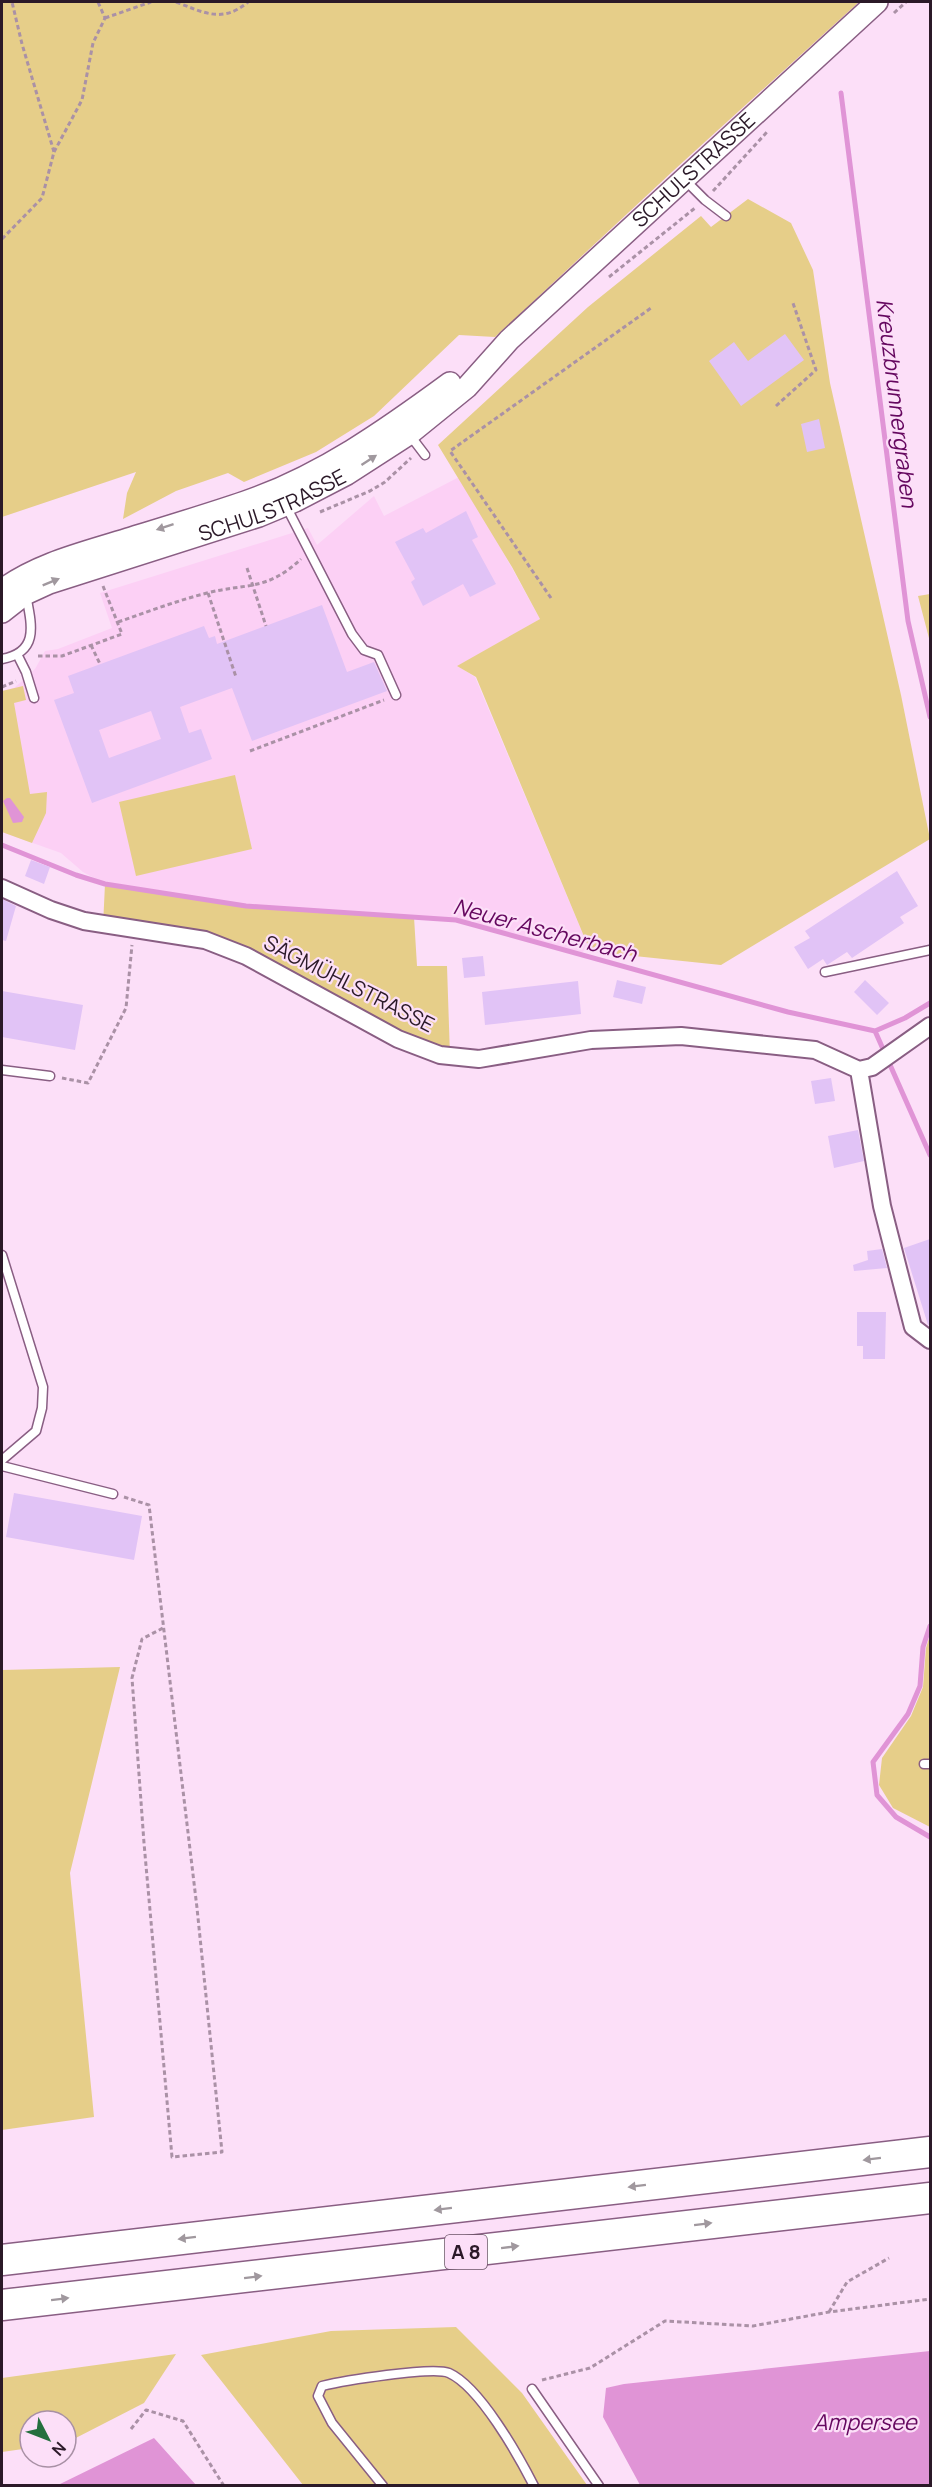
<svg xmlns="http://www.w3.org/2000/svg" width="932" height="2487" viewBox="0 0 932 2487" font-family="Manrope,sans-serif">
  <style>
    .built { fill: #fcd0f5 }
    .green { fill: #e6ce89 }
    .water { fill: #e094d6 }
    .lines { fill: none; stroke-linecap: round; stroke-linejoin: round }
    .stream { stroke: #e094d6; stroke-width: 5 }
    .building { fill: #e1c3f6; fill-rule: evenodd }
    .service-casing { stroke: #895e83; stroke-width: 11 }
    .minor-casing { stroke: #895e83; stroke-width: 20 }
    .tertiary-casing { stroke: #895e83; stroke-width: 24 }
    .motorway-casing { stroke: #895e83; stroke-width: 33 }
    .path { stroke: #aa91a6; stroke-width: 3; stroke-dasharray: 4.5 3; stroke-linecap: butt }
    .service { stroke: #fff; stroke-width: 8 }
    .minor { stroke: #fff; stroke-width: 16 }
    .tertiary { stroke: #fff; stroke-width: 21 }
    .motorway { stroke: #fff; stroke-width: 30 }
    .oneway { fill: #a0989e }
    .labels { text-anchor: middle; stroke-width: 4.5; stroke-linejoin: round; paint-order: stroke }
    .shield { fill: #fcdff8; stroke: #6a5466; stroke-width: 1.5 }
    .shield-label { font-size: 20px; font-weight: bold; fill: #2b1928 }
    .street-label { font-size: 21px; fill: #2b1928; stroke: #fcdff8 }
    .water-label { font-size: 22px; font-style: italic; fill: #65075f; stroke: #fcdff8 }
  </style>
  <rect width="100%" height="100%" fill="#fcdff8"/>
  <path class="built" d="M461,476L540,619L458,666L475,677L588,946L580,955L456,920L246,906L105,884L83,872L61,853L2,832V691L14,688L21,682L35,669L45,651L58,649L112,628L100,593L308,528L317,545L374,496L384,516Z"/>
  <path class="green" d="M2,2H859L673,171L495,337L459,335L374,416L316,452L244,482L228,473L176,491L123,519L127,493L136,472L2,517Z
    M748,199L791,223L813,270L830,383L901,695L930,839L721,965L596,952L588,946L476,677L457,666L540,619L512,567L438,445L588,307L701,216L711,227Z
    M930,594V642L918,596Z
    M23,686L26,700L14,703L30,794L47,792L46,813L32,843L2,832V691Z
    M235,775L252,849L136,876L119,802Z
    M105,884L246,906L414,917L417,966H447L450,1056L246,956L103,926Z
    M930,1635V1827L893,1808L879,1785L882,1758L911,1716L923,1687L926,1648Z
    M120,1667L70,1873L94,2117L2,2130V1670Z
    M456,2327L522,2393L587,2485H303L201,2355L331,2331Z
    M176,2354L144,2403L66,2443V2421H30V2448L2,2452V2378Z"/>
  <path class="water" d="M7,798H10L24,817L22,822L13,823L3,801Z
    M930,2351V2485H640L603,2417L606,2388L624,2384Z
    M154,2438L196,2485H58Z"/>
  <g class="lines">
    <path class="stream" d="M841,93L908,621L930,717
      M2,845L76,875L105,884L246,906L456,920L788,1012L875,1031L905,1018L930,1003
      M875,1031L930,1155
      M930,1626L923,1647L920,1686L908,1714L873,1762L877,1795L896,1817L930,1837"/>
  </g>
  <path class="building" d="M785,334L804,360L741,406L709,361L734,342L748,361Z
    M819,419L825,448L807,452L801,424Z
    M466,511L478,537L472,540L496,584L470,597L463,584L423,606L411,582L415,579L395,542L423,528L426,533Z
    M322,605L347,672L374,662L387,691L252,741L232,688L180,707L189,733L201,729L212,759L92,803L54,700L74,693L68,676L204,626L209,638L215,636L217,644ZM151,711L161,739L109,758L99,730Z
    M31,860L50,867L44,884L25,876Z
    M897,871L918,906L900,917L904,923L852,958L847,952L827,965L823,959L808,969L794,947L810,938L805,931Z
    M2,899L16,906L6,941L2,940Z
    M483,956L485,976L464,978L462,958Z
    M617,980L646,987L642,1004L613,997Z
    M865,980L889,1003L877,1015L854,992Z
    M578,981L581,1014L485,1025L482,992Z
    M2,991L83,1005L75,1050L2,1037Z
    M831,1078L835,1101L815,1104L811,1081Z
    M858,1130L864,1161L834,1168L828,1136Z
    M930,1239V1324L928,1325L904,1248Z
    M882,1249L887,1268L854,1271L853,1265L868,1260L867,1251Z
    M857,1312H886L885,1359H863V1346H857Z
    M14,1493L142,1516L134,1560L6,1537Z"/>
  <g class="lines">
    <g class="service-casing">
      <path id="service" d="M684,179L705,200L726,216
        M409,434L425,455
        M286,506L352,634L364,650L378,655L396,695
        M18,656L26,672L34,698
        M2,659C39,652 32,626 26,595
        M825,972L930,950
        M2,1070L50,1076
        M2,1255L43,1387L42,1408L36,1431L2,1460
        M2,1466L113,1494
        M924,1764H930
        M532,2389L599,2486
        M383,2486L332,2423L318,2396L322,2386C342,2381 433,2366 449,2373C480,2387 518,2455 534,2486"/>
    </g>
    <g class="minor-casing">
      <path id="minor" d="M2,888L51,910L84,921L205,940L246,956L398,1039L440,1055L479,1059L591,1040L681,1036L815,1050L859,1070L872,1067L930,1026
        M859,1070L882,1206L913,1327L930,1340"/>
    </g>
    <g class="tertiary-casing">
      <g id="tertiary">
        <path d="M2,590C39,563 84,553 128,539C167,527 207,515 245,502C321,476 386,430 450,383"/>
        <path id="s1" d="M2,612L25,594L49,583L259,516L295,501L347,474L409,434L467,387L509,340L877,2"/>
      </g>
    </g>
    <g class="motorway-casing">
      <path id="motorway" d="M2,2260L930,2152
        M2,2305L930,2198"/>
    </g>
    <path class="path" d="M176,2C203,12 222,24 248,2
      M894,13L906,2
      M105,18L151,2
      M54,152L82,100L93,43L105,18L98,2
      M713,191L767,132
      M2,239L42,198L54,152L22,44L12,2
      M609,277L695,208
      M776,406L816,370L793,303
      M320,512L370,491L385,482L411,458
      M247,568L266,626
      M208,593L236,677
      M551,598L450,451L651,308
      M118,622C147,612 176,601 207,593C247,583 267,591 301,559
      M91,645L100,664
      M38,656H62L122,634L103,586
      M2,687L16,681
      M250,751L384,700
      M62,1078L88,1083L126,1008L132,945
      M124,1497L149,1505L197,1908L222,2152L172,2157L144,1843L132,1678L142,1639L163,1628
      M829,2312L847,2282L889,2258
      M542,2380L590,2368L665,2321L753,2326L829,2312L930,2299
      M131,2429L146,2410L183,2421L224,2486"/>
    <use href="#service" class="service"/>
    <use href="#minor" class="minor"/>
    <use href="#tertiary" class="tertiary"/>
    <use href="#motorway" class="motorway"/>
  </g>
  <defs><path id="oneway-solid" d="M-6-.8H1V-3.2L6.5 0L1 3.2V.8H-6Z" transform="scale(1.5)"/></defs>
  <g class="oneway">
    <use href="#oneway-solid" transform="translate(369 460) rotate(-33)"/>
    <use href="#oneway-solid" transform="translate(165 527) rotate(162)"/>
    <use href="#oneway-solid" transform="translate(51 582) rotate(-22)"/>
    <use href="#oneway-solid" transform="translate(872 2159) rotate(173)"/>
    <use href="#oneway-solid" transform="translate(637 2186) rotate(173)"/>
    <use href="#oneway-solid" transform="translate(443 2209) rotate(173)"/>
    <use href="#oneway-solid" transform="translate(703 2224) rotate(-7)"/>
    <use href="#oneway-solid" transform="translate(187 2238) rotate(173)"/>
    <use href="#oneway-solid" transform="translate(510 2247) rotate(-7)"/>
    <use href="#oneway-solid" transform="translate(253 2277) rotate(-7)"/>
    <use href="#oneway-solid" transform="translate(60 2299) rotate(-7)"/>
  </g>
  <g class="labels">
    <rect class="shield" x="445" y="2235" width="42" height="34" rx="4.5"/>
    <g class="shield-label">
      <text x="466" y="2259">A 8</text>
    </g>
    <g class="street-label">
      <text dy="7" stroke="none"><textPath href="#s1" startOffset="836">SCHULSTRASSE</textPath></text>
      <text dy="7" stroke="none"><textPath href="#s1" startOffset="292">SCHULSTRASSE</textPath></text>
      <text transform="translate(349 984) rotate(27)" y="7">SÄGMÜHLSTRASSE</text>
    </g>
    <g class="water-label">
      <text transform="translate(897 403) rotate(83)" y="8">Kreuzbrunnergraben</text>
      <text transform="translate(545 930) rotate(15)" y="8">Neuer Ascherbach</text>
      <text x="865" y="2430">Ampersee</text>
    </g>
  </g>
  <rect width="932" height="2487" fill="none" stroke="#2b1928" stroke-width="6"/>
  <g transform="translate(48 2439) rotate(132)"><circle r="28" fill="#fcdff8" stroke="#a890a5" stroke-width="1.5"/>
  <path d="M0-4.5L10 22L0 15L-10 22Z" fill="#246f3e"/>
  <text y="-9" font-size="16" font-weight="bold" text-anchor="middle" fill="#2b1928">N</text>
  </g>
</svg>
